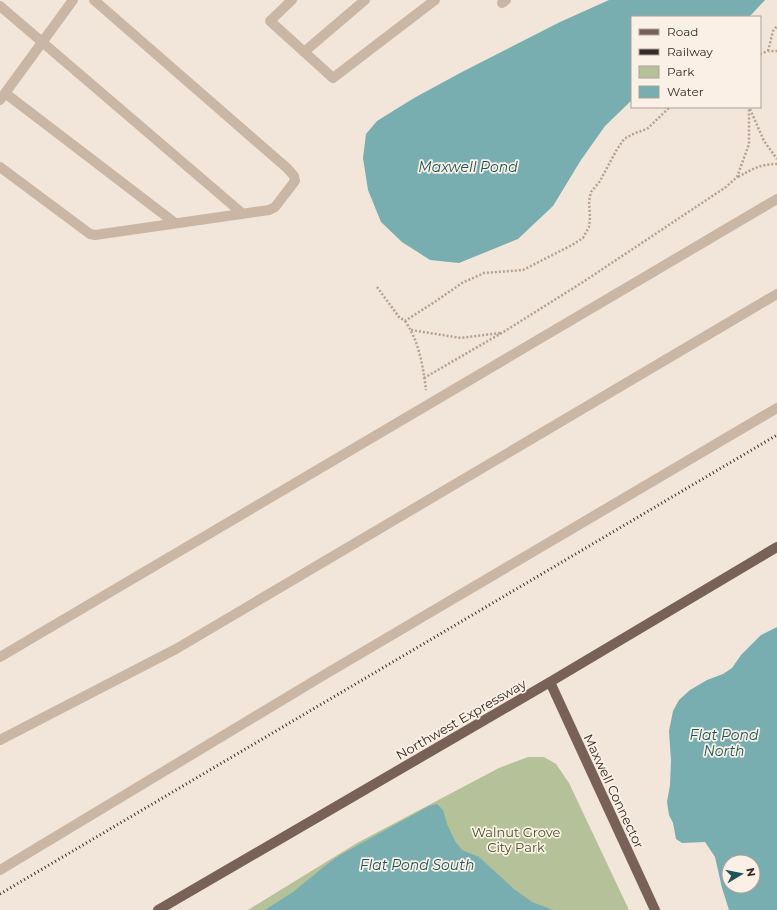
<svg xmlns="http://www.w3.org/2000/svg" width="777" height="910" viewBox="0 0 777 910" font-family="Montserrat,sans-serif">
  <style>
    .green { fill: #b4c199 }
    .water { fill: #78aeb0; fill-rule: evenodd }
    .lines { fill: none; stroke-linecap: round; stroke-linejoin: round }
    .path { stroke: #b6a08f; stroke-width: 2.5; stroke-dasharray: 2 2; stroke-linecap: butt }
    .minor { stroke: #cab6a5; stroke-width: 10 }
    .major { stroke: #786257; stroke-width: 10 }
    .rail { stroke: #362b27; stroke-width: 3; stroke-dasharray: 1 3; stroke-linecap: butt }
    .labels { text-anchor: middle; stroke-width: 3.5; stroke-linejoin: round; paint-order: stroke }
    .street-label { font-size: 13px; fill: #362b27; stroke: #faf0e6 }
    .park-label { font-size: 13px; fill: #46552a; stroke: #faf0e6 }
    .water-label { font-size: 14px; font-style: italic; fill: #1b5558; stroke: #faf0e6 }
  </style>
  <rect width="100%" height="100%" fill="#f2e6da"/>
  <path class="green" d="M528,757H544L556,764L569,783L629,910H248L357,843L499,768Z"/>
  <path class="water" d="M609,0H765L752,14L748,17H632V100L605,126L581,160L553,206L518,239L459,263L430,260L402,242L381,222L368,190L363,158L366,134L377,121L414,98L462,72L560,22Z
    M777,627V910H729L722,888L715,857L705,842L682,843L676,839L673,823L669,815L667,802L670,785L671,761L669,731L673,711L679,700L690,690L707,680L723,674L732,668L741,655L761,635ZM729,862H753V886H729Z
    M437,804L443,810L447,824L455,841L462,850L479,857L514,889L532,902L553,910H265L293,892L326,865L340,855L429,806Z"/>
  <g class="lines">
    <path class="path" d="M768,51L773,31L777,26
      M760,54L768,51H777
      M750,109L764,141L777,159
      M738,177C753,169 760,164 777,164
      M377,287L399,317L405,321L436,301L462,283L484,273L523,270L572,245L583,238L589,227L590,217L589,201L591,192L600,181L616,151L624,139L635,133L647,129L670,107
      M405,321C419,341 423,366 426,390
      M411,330L461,338L500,333
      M424,378L505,331L583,282L726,187L737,177L749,144V107"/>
    <path class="minor" d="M292,0L270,21L333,78L435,0
      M502,3L506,0
      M0,6L243,214
      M304,52L365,0
      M5,93L175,223
      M0,100L73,0
      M0,167L90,234L95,235L269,210L275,207L295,181L294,176L287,168L94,0
      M0,657L777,199
      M0,740L176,649L777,294
      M0,870L324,675L777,408"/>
    <path class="major" d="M550,682L655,910
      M158,910L550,682L777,547"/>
    <path class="rail" d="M0,894L777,435"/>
  </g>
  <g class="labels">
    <g class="street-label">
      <text transform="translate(461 719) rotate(-30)" y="5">Northwest Expressway</text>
      <text transform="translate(614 791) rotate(65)" y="5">Maxwell Connector</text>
    </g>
    <g class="park-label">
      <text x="516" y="837">Walnut Grove<tspan x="516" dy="15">City Park</tspan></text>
    </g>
    <g class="water-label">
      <text x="468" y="172">Maxwell Pond</text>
      <text x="724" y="740">Flat Pond<tspan x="724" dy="16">North</tspan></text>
      <text x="417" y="870">Flat Pond South</text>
    </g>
  </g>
  <rect x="631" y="16" width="130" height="92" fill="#faf0e6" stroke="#aca19a"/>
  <rect x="639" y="29" width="20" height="6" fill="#786257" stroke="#aca19a"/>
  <text x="667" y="36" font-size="12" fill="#362b27">Road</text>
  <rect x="639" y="49" width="20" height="6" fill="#362b27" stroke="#aca19a"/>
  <text x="667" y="56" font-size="12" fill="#362b27">Railway</text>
  <rect x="639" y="66" width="20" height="12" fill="#b4c199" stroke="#aca19a"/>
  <text x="667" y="76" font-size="12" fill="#362b27">Park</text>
  <rect x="639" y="86" width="20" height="12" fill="#78aeb0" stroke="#aca19a"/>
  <text x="667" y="96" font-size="12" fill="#362b27">Water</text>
  <g transform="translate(741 874) rotate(80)"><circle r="19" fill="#faf0e6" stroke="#aca19a"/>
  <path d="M0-3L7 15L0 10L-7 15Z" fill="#1b5558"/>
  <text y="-6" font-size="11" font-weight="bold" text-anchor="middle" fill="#362b27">N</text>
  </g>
</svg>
